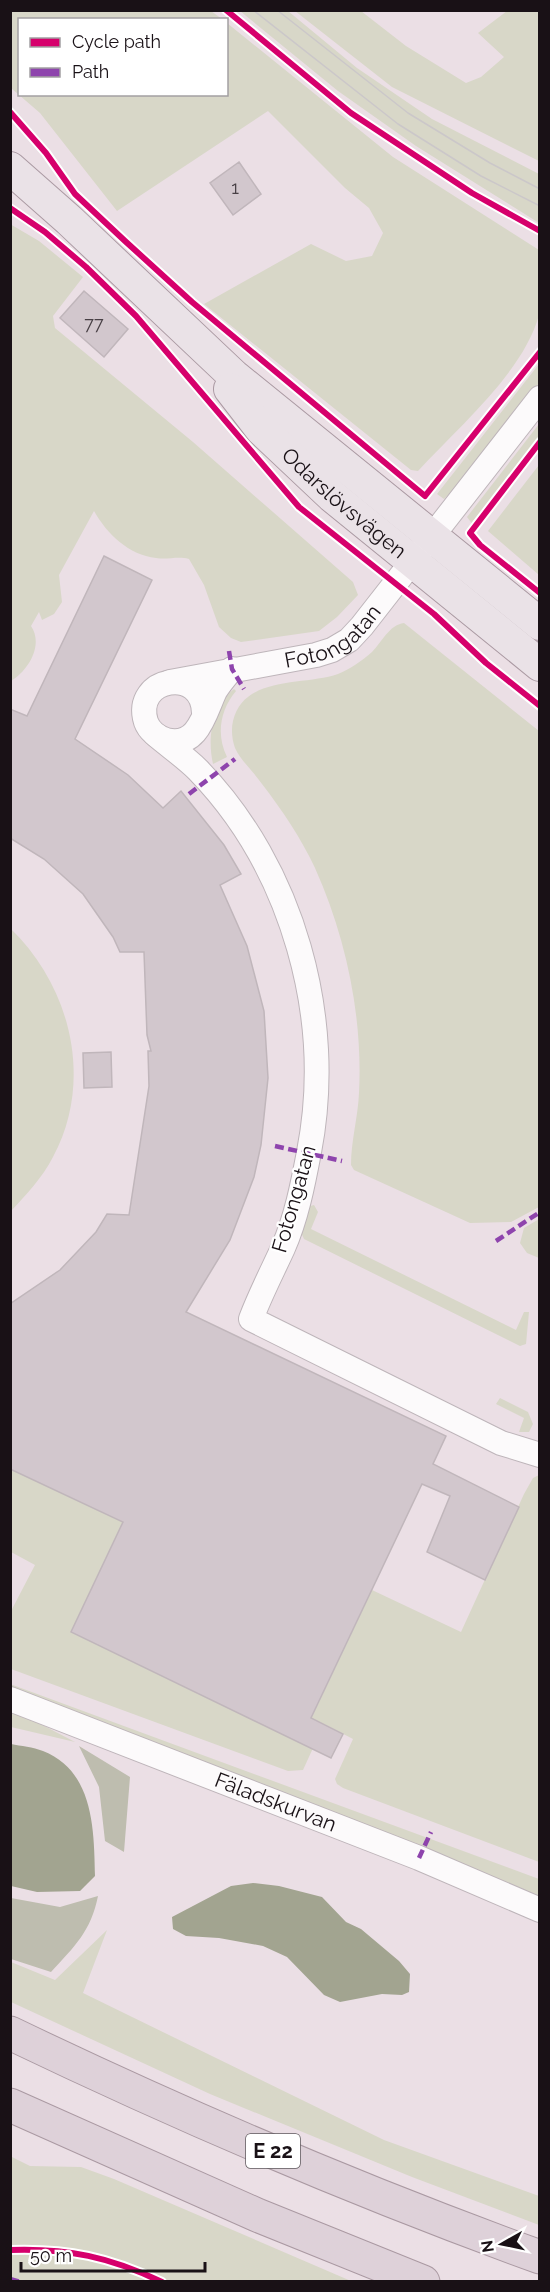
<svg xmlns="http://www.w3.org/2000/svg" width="550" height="2292" viewBox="0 0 550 2292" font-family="Raleway,sans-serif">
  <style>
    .green { fill: #d8d7c8 }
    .forest { fill: #bebdaf }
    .water { fill: #a2a490 }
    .building { fill: #d2c7cd; stroke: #c0b6bb; stroke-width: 1.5 }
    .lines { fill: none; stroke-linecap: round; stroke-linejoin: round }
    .minor-casing { stroke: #beb5ba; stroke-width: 26 }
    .major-casing { stroke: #aa99a2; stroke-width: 34 }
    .highway-casing { stroke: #aa99a2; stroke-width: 35 }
    .minor { stroke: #fcfafb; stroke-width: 24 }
    .major { stroke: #eae2e7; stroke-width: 32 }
    .highway { stroke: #ded1d9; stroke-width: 33 }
    .tram { stroke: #cbc7c9; stroke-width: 1.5 }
    .quiet { stroke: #8e44ad; stroke-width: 4.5; stroke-dasharray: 9 4.5; stroke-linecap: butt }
    .cycleway-casing { stroke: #fff; stroke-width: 10 }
    .cycleway { stroke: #d6006c; stroke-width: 6 }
    .labels { text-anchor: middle; stroke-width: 4.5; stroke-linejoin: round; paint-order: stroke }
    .number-label { font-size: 18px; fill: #484045 }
    .shield { fill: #fff; stroke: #5e585c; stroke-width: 1.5 }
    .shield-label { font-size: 20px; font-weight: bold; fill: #191116 }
    .street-label { font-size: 21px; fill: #191116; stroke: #fff }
  </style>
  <rect width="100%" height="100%" fill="#ebdfe5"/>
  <path class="green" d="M11,10L211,11L222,19L20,20V94H226L227,23L393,157L539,250C540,270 544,295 539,315C523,373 458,427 418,471L411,470L204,304L311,244L346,261L372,256L383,233L369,208L345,188L268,111L117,211L40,113L11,88Z
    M240,11H288L357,68L432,119L539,174V223L416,146L338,91Z
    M295,11H361L406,46L466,83L481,77L504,57L478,33L507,11H539V161L392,87Z
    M10,224L39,241L83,277L53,316L55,328L193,442L353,582L358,595L337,617L319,631L241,642L231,638L219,627L204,585L189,559C177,556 168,560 156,558C129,555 107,534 94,511L59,575L62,602L54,614L42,620L39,612L31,626C44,645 28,671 11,681Z
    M539,364V383L454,489L444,499L437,494Z
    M539,424V442L473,525L467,517Z
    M539,465V575L488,531Z
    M404,623L539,731V1207L511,1222L470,1223L354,1170L351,1165C351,1141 358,1117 359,1093C363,1017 346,937 315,868C301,838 282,810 262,784C254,772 241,761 235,748C232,740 231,729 233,721C244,675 304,686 338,674C350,669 362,661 372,652C382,642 389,625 404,623Z
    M234,689L236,691C220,710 216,735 227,757L213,764C207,737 212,707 234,689Z
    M11,929C71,987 94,1081 53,1157C42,1178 27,1194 11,1211Z
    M314,1205L318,1212L311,1229L516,1330L524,1312H529L526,1344L520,1346L304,1239L299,1228L307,1207Z
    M539,1219V1258L527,1253L520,1243L524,1228Z
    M500,1398L528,1412L533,1424L529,1432H519L524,1418L496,1404Z
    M11,1469L123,1522L71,1632L300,1742L372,1590L461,1632L524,1494L533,1478L539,1475V1862L343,1788L337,1784L335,1779L353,1739L324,1724L303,1770L288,1771L11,1669L10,1613L35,1565L11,1552Z
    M10,1684L539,1879V1899L11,1691Z
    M10,1708L75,1742L11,1727Z
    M107,1930L83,1993L384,2140L539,2196V2225L412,2177L210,2094L11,2002V1962L55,1980Z
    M10,2156L30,2166L81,2167L114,2179L351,2281H11Z"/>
  <path class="forest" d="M79,1746L130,1777L124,1852L105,1841L99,1787Z
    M98,1896C91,1931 75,1946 51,1972L11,1959V1898L60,1907Z"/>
  <path class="water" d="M11,1744C21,1746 33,1747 43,1751C94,1771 94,1830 95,1876L80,1891L37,1892L11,1886Z
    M253,1883L279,1886L322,1897L346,1922L361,1929L399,1961L410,1974L409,1992L402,1995L382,1994L340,2002L324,1995L287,1957L263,1946L219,1938L186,1936L173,1929L172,1917L231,1886Z"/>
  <path class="building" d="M239,162L261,194L233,215L210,183Z
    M84,291L128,329L104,357L60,318Z
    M104,556L152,580L75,739L128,775L163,808L181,791L224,845L241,874L220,885L247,946L264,1011L268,1078L261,1145L254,1177L230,1240L186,1312L446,1436L433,1464L519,1507L485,1580L427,1552L450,1496L422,1484L311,1718L343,1734L331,1758L71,1632L123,1522L10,1469V1304L60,1270L96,1232L107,1214L129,1215L149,1086L148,1051H151L147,1035L144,952H120L113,937L83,894L44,859L10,838V709L27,716Z
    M111,1052L112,1087L84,1088L83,1053Z"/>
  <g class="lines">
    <g class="minor-casing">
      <g id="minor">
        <path id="s1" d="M170,682L316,655L332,650L349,640L362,626L540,398"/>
        <path d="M204,713C203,665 132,677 146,722C149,730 157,737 166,740C198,749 205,712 215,691C220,683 226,676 232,669"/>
        <path d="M156,735C170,747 185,757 198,770C293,868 335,1018 309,1152C303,1184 296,1219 283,1248C272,1272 260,1295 251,1319L501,1443L540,1455"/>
        <path id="s2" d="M10,1699L419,1858L540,1910"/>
      </g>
    </g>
    <g class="major-casing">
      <g id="major">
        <path d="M10,168L69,220L234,376L540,624"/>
        <path id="s3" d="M230,389L261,429L332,496L540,665"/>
      </g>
    </g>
    <g class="highway-casing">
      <path id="highway" d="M10,2033C183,2116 360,2192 540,2257
        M10,2105L257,2215L423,2282"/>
    </g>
    <use href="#minor" class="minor"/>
    <use href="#major" class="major"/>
    <use href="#highway" class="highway"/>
    <path class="tram" d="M253,10L398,124L481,176L540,206
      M277,10L408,113L490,163L540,189"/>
    <path class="quiet" d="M229,651L232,669L244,689
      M189,794L235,759
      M275,1146L342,1161
      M496,1241L540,1212
      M419,1858L431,1832
      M10,2279L21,2282"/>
    <g class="cycleway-casing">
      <path id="cycleway" d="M226,10L351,113L472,193L540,231
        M10,112L46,153L75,194L125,241L192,302L425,496L540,352
        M10,208L45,232L86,267L136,316L299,507L434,614L486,663L540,706
        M540,442L470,533L480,545L540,593
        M10,2250C68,2248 110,2257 162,2282"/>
    </g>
    <use href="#cycleway" class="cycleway"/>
  </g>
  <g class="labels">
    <g class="number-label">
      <text x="235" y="194">1</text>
      <text x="94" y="330">77</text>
    </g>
    <rect class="shield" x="246" y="2134" width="54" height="34" rx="4.5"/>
    <g class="shield-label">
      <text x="273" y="2158">E 22</text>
    </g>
    <g class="street-label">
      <text dy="7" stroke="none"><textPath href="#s3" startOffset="162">Odarslövsvägen</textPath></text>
      <text dy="7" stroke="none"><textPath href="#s1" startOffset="172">Fotongatan</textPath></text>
      <text transform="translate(294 1199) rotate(-74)" y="7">Fotongatan</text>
      <text dy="7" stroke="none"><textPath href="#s2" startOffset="285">Fäladskurvan</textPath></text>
    </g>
  </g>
  <rect width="550" height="2292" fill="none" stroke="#191116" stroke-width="24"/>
  <rect x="18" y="18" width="210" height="78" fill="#ffffff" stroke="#a3a0a2" stroke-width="1.5"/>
  <rect x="30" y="38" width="30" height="9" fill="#d6006c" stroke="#a3a0a2" stroke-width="1.5"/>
  <text x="72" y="48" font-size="18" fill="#191116">Cycle path</text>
  <rect x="30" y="68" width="30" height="9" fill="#8e44ad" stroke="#a3a0a2" stroke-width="1.5"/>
  <text x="72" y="78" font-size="18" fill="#191116">Path</text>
  <g transform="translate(502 2244) rotate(261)" stroke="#ffffff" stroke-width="4.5" paint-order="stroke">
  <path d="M0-4.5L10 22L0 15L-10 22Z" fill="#191116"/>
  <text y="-9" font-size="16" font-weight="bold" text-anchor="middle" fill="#191116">N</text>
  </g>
  <path d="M21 2262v9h184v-9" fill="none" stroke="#191116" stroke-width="3"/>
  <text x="30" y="2262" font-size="18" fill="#191116" stroke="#ffffff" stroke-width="4.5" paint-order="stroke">50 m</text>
</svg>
